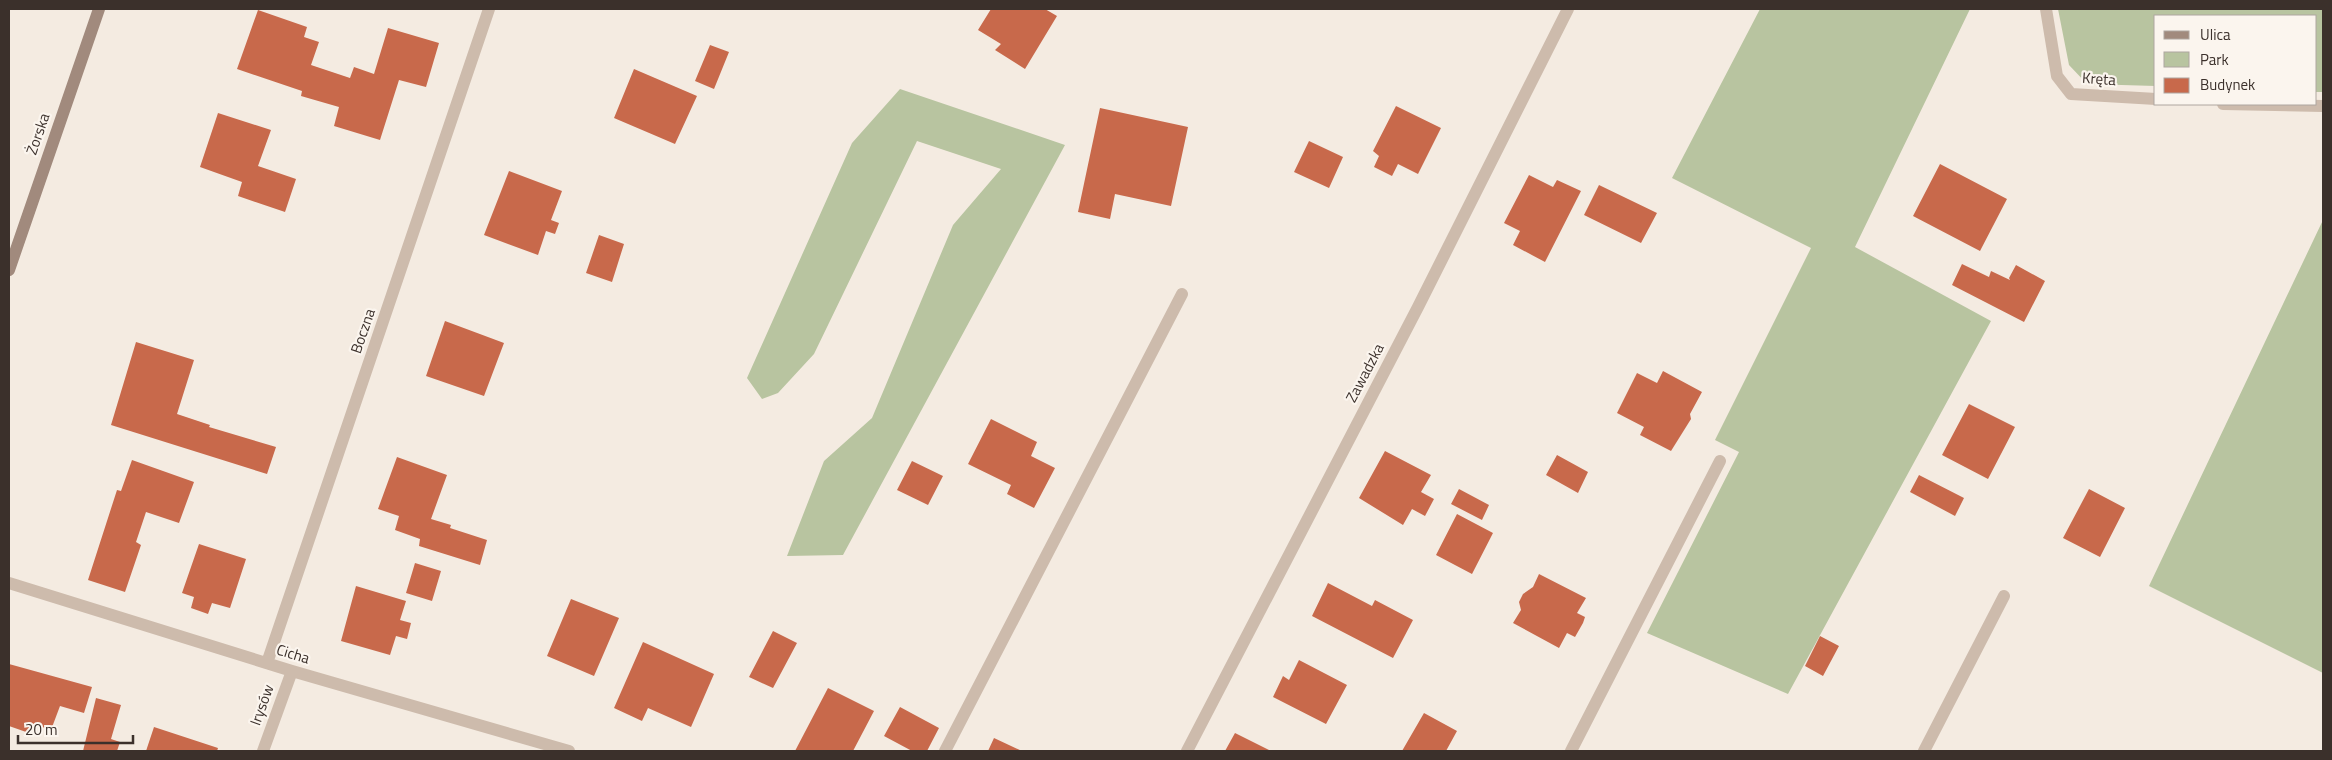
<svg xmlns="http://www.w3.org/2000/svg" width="2332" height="760" viewBox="0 0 2332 760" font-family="'Titillium Web',sans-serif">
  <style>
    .green { fill: #b8c4a0 }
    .building { fill: #c8694b }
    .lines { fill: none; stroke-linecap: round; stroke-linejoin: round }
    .lane { stroke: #cdbbac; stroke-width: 12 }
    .street { stroke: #cdbbac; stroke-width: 12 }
    .secondary { stroke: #a18a7d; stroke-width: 12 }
    .labels { text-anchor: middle; stroke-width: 4.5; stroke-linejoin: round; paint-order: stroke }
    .street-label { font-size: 15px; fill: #3b302b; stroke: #fbf5ee }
  </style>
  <rect width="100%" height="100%" fill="#f4ebe1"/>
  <path class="green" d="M1760,9H1970L1855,247L1991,321L1788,694L1647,633L1739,452L1715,440L1811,248L1672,178Z
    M2058,9H2323V92H2316V16H2156V86L2087,84L2069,65Z
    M900,89L1065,145L843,555L787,556L824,461L872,418L953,225L1001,169L917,141L814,354L778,393L762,399L747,378L852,143Z
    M2323,220V673L2149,586Z"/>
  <path class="building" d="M991,9H1045L1057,16L1025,69L995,50L1001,44L978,30Z
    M258,10L307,27L304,37L319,42L311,65L350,78L354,67L374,74L388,28L439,43L426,87L399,80L380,140L334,126L339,107L301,96L302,91L237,69Z
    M710,45L729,52L714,89L695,81Z
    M634,69L697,96L675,144L614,118Z
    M1396,106L1441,128L1418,174L1398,164L1392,176L1374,167L1379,156L1373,151Z
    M1100,108L1188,127L1171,206L1115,194L1110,219L1078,212Z
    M218,113L271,130L258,166L296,179L285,212L238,196L242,182L200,167Z
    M1309,141L1343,157L1329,188L1294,172Z
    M1940,164L2007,199L1980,251L1913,216Z
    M509,171L562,191L551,220L559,223L555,234L546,231L538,255L484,235Z
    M1529,175L1553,187L1557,180L1581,191L1545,262L1513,245L1520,231L1504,223Z
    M1599,185L1657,213L1641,243L1584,215Z
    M599,235L624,244L612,282L586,273Z
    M1962,264L1989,277L1991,271L2010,280L2009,278L2016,265L2045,281L2024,322L1952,285Z
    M445,321L504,343L484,396L426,376Z
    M136,342L194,360L177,414L210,425L209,427L276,447L267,474L111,425Z
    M1663,371L1702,392L1690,414L1691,419L1671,451L1640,435L1644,427L1617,413L1637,373L1657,383Z
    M1969,404L2015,427L1988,479L1942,455Z
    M991,419L1037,442L1031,456L1055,468L1034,508L1007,494L1011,485L968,464Z
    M1385,451L1431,475L1421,492L1434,499L1425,516L1412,509L1403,525L1359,498Z
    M1557,455L1588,472L1578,493L1546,475Z
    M397,457L447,475L431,519L451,525L450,528L487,540L480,565L419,546L420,539L395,530L399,516L378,509Z
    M132,460L194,482L179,523L146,512L136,542L141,545L125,592L88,580L117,490L121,491Z
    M912,461L943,476L928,505L897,490Z
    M1919,475L1964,498L1955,516L1910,492Z
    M1459,489L1489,505L1482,520L1451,504Z
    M2089,489L2125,508L2100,557L2063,538Z
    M1457,514L1493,533L1472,574L1436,555Z
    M199,544L246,559L230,608L212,603L208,614L191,608L194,597L182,593Z
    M415,563L441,571L432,601L406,593Z
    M1539,574L1586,598L1577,613L1585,617L1583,623L1575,637L1567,633L1559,648L1513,623L1521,610L1519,602L1523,594L1533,587Z
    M1328,583L1372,606L1375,600L1413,620L1393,658L1312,616Z
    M356,586L406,601L400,620L411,623L407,639L396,636L390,655L341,641Z
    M571,599L619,618L594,676L547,656Z
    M773,631L797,643L773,688L749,677Z
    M1820,636L1839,646L1823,676L1805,666Z
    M643,642L714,674L691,727L648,708L642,721L614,708Z
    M1299,660L1347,685L1326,724L1273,697L1283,676L1289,680Z
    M9,664L92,687L84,713L60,706L51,730L33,724L29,733L9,726Z
    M828,688L874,711L853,751H795Z
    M96,698L121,705L111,739L120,742L117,751H83Z
    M900,707L939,728L927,751H912L884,736Z
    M1424,713L1457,731L1446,751H1402Z
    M154,727L218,748L217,751H146Z
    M1235,733L1271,751H1225Z
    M994,738L1022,751H988Z"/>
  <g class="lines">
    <path class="lane" d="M945,751L1182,294
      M1571,751L1720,461
      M1924,751L2004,596"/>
    <path class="street" d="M2046,9L2057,76L2071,94L2156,99
      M2223,104L2323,106
      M9,583L292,671L569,751
      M267,663L489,9
      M263,751L292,671
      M1187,751L1418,307L1568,9"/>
    <path class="secondary" d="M9,270L99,9"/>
  </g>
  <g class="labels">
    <g class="street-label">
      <text transform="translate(2099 79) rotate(4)" y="5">Kręta</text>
      <text transform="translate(38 134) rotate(-71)" y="5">Żorska</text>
      <text transform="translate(363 331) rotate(-71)" y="5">Boczna</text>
      <text transform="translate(1365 373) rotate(-62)" y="5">Zawadzka</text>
      <text transform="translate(293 654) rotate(17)" y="5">Cicha</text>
      <text transform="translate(262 705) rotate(-70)" y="5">Irysów</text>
    </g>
  </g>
  <rect width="2332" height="760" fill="none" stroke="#3b302b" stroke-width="20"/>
  <rect x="2154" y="15" width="162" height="90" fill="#fbf5ee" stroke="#aea6a0"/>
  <rect x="2164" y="31" width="25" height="8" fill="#a18a7d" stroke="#aea6a0"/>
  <text x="2200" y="40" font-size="15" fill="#3b302b">Ulica</text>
  <rect x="2164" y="52" width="25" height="15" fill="#b8c4a0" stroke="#aea6a0"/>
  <text x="2200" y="65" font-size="15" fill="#3b302b">Park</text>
  <rect x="2164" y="78" width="25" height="15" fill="#c8694b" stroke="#aea6a0"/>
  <text x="2200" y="90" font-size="15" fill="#3b302b">Budynek</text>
  <path d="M18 735v8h115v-8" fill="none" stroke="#3b302b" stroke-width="2.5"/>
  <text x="25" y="735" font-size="15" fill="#3b302b" stroke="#fbf5ee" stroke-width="4" paint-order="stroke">20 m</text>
</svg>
